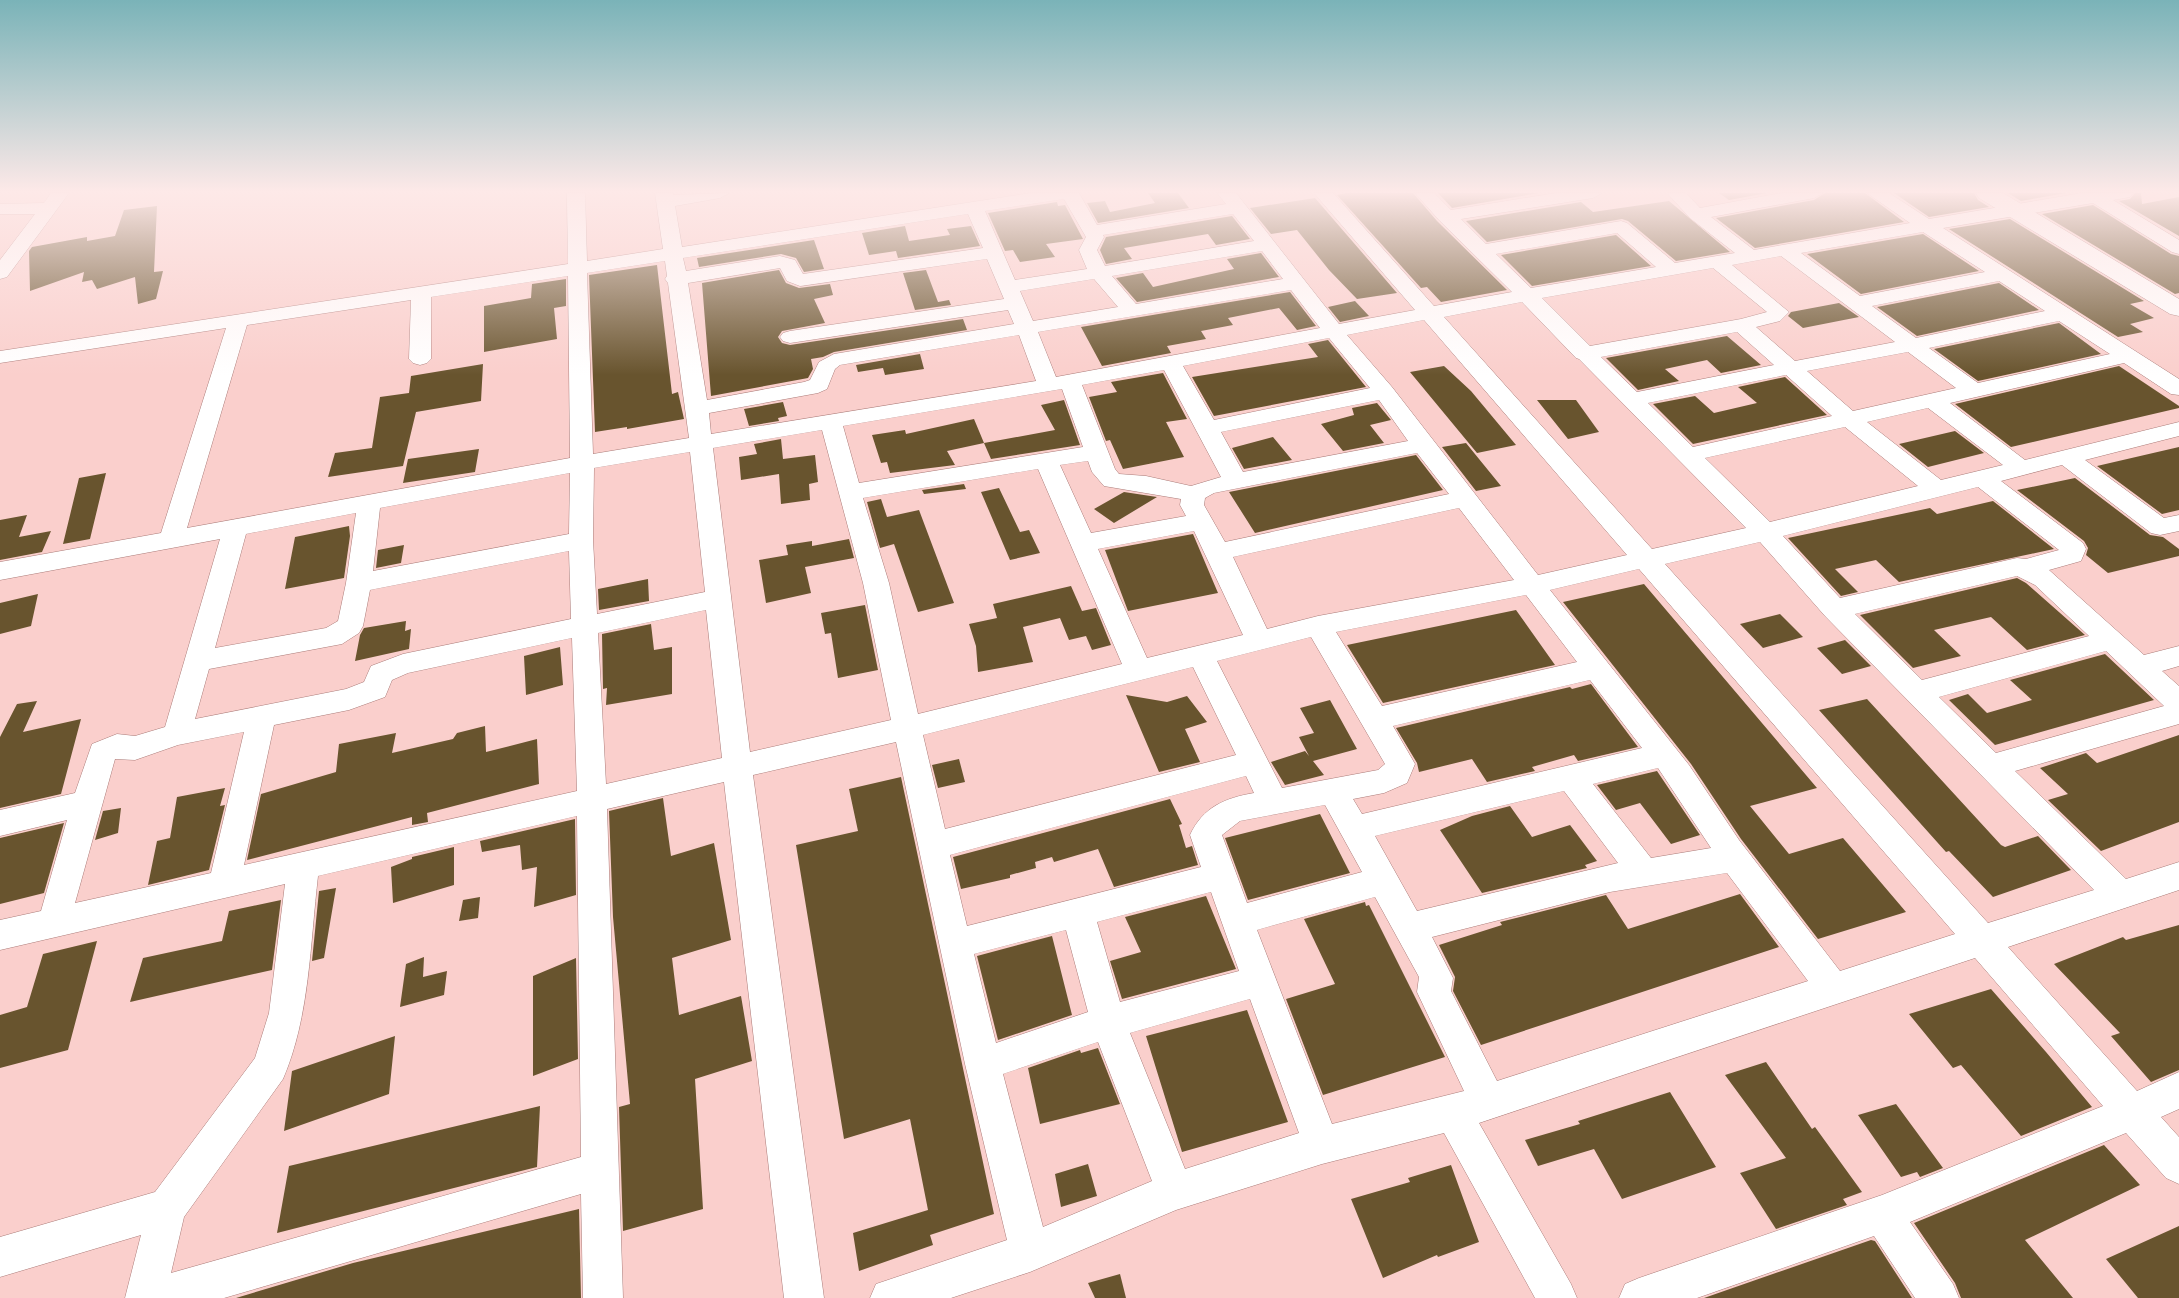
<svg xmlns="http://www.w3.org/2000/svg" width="2179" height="1298" viewBox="0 0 2179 1298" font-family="'Source Serif 4',serif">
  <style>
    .building { fill: #68542e }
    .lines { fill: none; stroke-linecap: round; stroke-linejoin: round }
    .minor-casing { stroke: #ab7c79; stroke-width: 1 }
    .secondary-casing { stroke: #ab7c79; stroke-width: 1 }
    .minor { fill: #fff; fill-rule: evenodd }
    .secondary { fill: #fff; fill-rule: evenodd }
  </style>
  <rect width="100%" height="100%" fill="#facfcc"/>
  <path class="building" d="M1148,193H1178L1189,208L1098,223L1087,203L1105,201L1110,212L1155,203Z
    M1346,193H1413L1437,221L1507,290L1441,302L1427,287L1421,288L1337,195Z
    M1438,193H1539L1452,208Z
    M1719,193H1767L1729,200Z
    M1825,193H1865L1904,222L1755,248L1716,218L1814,200Z
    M1894,193H1974L1978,200L1989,207L1929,217Z
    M2008,193H2066L2021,201Z
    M2135,193H2141L2142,204L2179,197V236L2119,201L2130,199Z
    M1315,198L1397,293L1357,299L1329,270L1297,230L1271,234L1250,208Z
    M1669,201L1730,252L1676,261L1628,221L1622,219L1487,242L1466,221L1581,202L1593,212Z
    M1057,202L1058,206L1065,205L1083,239L1046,244L1055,257L1020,262L1013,250L1005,251L988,213Z
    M2093,205L2171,254L2179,256V293L2175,294L2042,214Z
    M157,206L154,272L163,271L156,299L138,304L135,277L97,289L92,280L82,282L84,272L30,291L29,251L32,247L87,237V241L115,236L124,210Z
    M1232,216L1250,239L1216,245L1208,234L1124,248L1132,259L1106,264L1100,250L1106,237Z
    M2010,219L2144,301L2130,304L2154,318L2130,324L2143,332L2118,337L1949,229Z
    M905,226L909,241L950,235L947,229L971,226L980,246L898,258L896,251L869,255L862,233Z
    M1923,234L1979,271L1861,294L1807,254Z
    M1616,235L1651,266L1532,286L1501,255Z
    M814,240L824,269L804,272L796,258L781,254L699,267L697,258Z
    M1261,253L1279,277L1137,302L1116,278L1143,273L1153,287L1234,269L1227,259Z
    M657,265L672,394L678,392L684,419L627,429V427L595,432L589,275Z
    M779,270L786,283L799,288L830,284L833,295L814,299L825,323L782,331L778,337L782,343L790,345L963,319L967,330L834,352L823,357L811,359L813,369L808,378L711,396L702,283Z
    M926,270L938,302L949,300L951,305L915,310L903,273Z
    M566,279V306L554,308L557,339L484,352V306L531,298L532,284Z
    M1999,283L2039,310L1917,336L1877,307Z
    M1290,292L1316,326L1297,330L1279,308L1228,318L1233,325L1201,331L1206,339L1167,346L1171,353L1102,366L1081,327Z
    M1355,301L1369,316L1340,322L1328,307Z
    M1839,303L1859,317L1803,328L1788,316L1791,312Z
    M2059,323L2101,354L1978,381L1934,349Z
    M1727,336L1761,365L1721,373L1707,360L1665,369L1679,381L1638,390L1606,358Z
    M1328,340L1366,387L1214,416L1192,377L1318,357L1308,344Z
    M920,354L924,369L885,375L883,368L858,372L856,365Z
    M483,364L481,401L416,412L403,466L328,477L335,453L372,448L380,397L409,393L411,376Z
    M1444,366L1471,391L1516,445L1477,453L1410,372Z
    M2119,366L2179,406V408L2011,447L1955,404Z
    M1163,373L1187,419L1166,422L1184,457L1123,469L1110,440L1106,441L1089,397L1117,392L1111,382Z
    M1785,377L1827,415L1693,444L1653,404L1695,396L1714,413L1757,403L1738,387Z
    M1064,400L1080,445L991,459L984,443L1055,430L1041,405Z
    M1537,400H1576L1599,432L1568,439Z
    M783,402L787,416L778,418L779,421L749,426L744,409Z
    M1377,403L1391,420L1370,425L1384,443L1343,451L1321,424L1354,415L1352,408Z
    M974,419L984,443L947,451L955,465L890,473L887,462L881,463L872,435L905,430L906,434Z
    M1955,431L1984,453L1928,467L1899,444Z
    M1273,437L1292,460L1244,469L1232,448Z
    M781,439L783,459L815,455L818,482L809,484L810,500L781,504L779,474L741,480L739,457L757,454L754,444Z
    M1466,443L1501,486L1476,491L1442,447Z
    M2179,447V510L2162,514L2097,466Z
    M479,449L475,472L403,483L408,459Z
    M1416,455L1443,490L1255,533L1229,492Z
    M106,473L90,539L63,544L79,478Z
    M2075,478L2150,535L2163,537L2179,549V556L2108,573L2086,555L2088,548L2084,541L2017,490Z
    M964,484L966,489L924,494L922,490Z
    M999,488L1020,532L1029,530L1040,553L1010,560L981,492Z
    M1124,492L1157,497L1114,523L1094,509Z
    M881,499L887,517L919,510L954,603L918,612L894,544L880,548L867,502Z
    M1993,501L2054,549L1899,582L1876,560L1835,569L1858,592L1841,596L1788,538L1930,508L1937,514Z
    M27,515L19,537L51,531L42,552L0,560V520Z
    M349,526L350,536L344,578L285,589L295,537Z
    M1193,534L1218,593L1128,611L1105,550Z
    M849,539L854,558L805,567L811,593L766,603L759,560L788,555L786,545L812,541V546Z
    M404,545L401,563L376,568L378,550Z
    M2017,578L2026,583L2085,635L2027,650L1991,617L1934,630L1961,656L1913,668L1860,615Z
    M648,579L649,601L599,610L598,589Z
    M1644,584L1817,788L1750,806L1789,854L1843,838L1906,912L1818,939L1741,839L1691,764L1563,602Z
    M1071,586L1082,611L1096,608L1111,645L1092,650L1086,636L1069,640L1060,618L1023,627L1033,662L978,672L976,646L969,624L997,618L993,604Z
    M38,594L31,626L0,634V603Z
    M865,605L878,670L838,678L831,633L825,634L821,613Z
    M1516,610L1555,665L1383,703L1347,645Z
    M1780,614L1803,637L1763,648L1740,624Z
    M406,621L405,631L411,629L409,649L355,661L360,635L364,628Z
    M651,624L654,650L672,647V694L606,705L607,688L603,689L602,634Z
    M1845,640L1871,666L1842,674L1817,648Z
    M560,647L563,685L526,695L524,656Z
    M2105,654L2154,700L1995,745L1949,700L1968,694L1987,713L2032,700L2010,680Z
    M1591,684L1638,747L1578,761L1574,755L1532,767L1535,771L1487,782L1472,759L1419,772L1417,763L1396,728L1570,687L1572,689Z
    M1126,695L1167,702L1187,696L1207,722L1185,729L1200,762L1159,772Z
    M1867,699L2001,845L2005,847L2038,836L2071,870L1993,897L1949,851L1946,852L1819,710Z
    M1330,700L1357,749L1313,761L1324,775L1285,785L1271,762L1305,751L1309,756L1299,737L1314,733L1300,708Z
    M37,701L23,732L81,719L61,794L0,808V737L17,704Z
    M485,726L486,752L537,739L539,784L427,813L428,822L412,825V817L247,860L261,794L336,772L339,744L396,733L392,753L453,739L457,733Z
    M2179,735V822L2101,851L2048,800L2068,794L2040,768L2086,753L2097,763Z
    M959,759L965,782L938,788L932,765Z
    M1657,771L1700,835L1671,844L1640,803L1616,810L1597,785Z
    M901,777L994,1214L930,1235L933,1245L859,1271L853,1233L928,1210L910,1119L844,1139L796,845L858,831L849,789Z
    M225,788L220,806L225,805L209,870L148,885L157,841L170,838L177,797Z
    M663,798L671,856L714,843L731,940L672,958L679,1015L741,996L752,1061L695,1079L703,1209L623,1231L619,1107L630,1104L613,917L609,811Z
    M1170,799L1182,824L1179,825L1186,848L1192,846L1198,865L1114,887L1098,849L1054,862L1052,857L1035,862L1036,868L1010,875V878L961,889L953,857Z
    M1510,806L1532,837L1570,825L1597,861L1585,865L1587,868L1482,893L1440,830L1472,816Z
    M121,808L118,833L95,840L103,811Z
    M1320,814L1350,873L1248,900L1225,838Z
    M575,819L576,895L534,907L537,867L522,870L520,845L482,852L480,841Z
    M64,823L44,893L0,904V838Z
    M454,847V885L393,903L391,867L412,859V857Z
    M336,888L324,958L312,961L319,891Z
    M1740,894L1779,947L1481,1045L1453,991L1455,977L1439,945L1502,925L1500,922L1606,895L1628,929Z
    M1206,896L1236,969L1122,999L1110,961L1141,952L1125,917Z
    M480,897L478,918L459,921L463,900Z
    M281,900L272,970L130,1002L143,958L222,941L229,911Z
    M1365,902L1366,906L1369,905L1445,1057L1323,1095L1286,999L1335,984L1304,919Z
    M2179,925V1070L2151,1082L2111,1036L2120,1033L2054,964L2123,937L2126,940Z
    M1052,936L1072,1015L998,1040L977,956Z
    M97,941L68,1050L0,1068V1015L27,1007L43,954Z
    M424,957L423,977L447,971L444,995L400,1007L406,964Z
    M576,958L578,1059L533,1076V976Z
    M1991,989L2046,1052L2092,1107L2021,1136L1961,1065L1953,1068L1909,1014Z
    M1247,1010L1288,1122L1182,1152L1146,1036Z
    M395,1036L389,1094L284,1131L292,1071Z
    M1098,1048L1120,1104L1040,1124L1028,1068L1080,1050L1081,1053Z
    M1766,1062L1812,1129L1815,1127L1862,1192L1843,1199L1847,1205L1776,1229L1740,1173L1786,1158L1725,1075Z
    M1670,1092L1716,1167L1622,1199L1594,1149L1538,1166L1525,1140L1580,1124L1578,1121Z
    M1896,1104L1943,1168L1920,1177L1917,1172L1901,1177L1858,1115Z
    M540,1106L537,1167L277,1233L289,1166Z
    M2104,1145L2140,1185L2025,1240L2073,1298H1961L1955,1283L1914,1223Z
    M1088,1164L1097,1196L1061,1207L1055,1174Z
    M1451,1165L1479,1242L1438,1257L1437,1255L1383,1278L1351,1199L1410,1182L1408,1178Z
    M579,1209L581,1298H236L353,1263Z
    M2179,1226V1298H2138L2106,1259Z
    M1871,1240L1875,1241L1912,1298H1704Z
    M1120,1274L1126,1298H1095L1088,1283Z"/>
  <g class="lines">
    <g class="minor-casing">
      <path id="minor" d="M51,193H69L7,277L0,279V260L35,214H0V204L44,203Z
        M567,193H585L587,261L663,249L655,193H673V195L729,193L720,198L675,206L682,247L1031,193H1079L1097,225L1226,204L1217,193H1236L1339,324L1415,310L1314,193H1333L1434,306L1512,292L1439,220L1415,193H1434L1451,210L1556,193H1602L1593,198L1461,219L1486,244L1621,221L1627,223L1675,263L1735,253L1690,218L1667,193H1686L1700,208L1782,193H1823L1814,198L1711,217L1754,250L1910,223L1867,193H1889L1929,219L2082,193H2133L2130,197L2113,200L2179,240V254L2172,252L2093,203L1943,228L2179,379V395L2171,394L2124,363L1950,403L2025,460L2179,422V436L2085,460L2164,518L2179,515V531L2160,535L2151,533L2062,465L2001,481L2083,543L2086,549L2081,561L2049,570L2144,655L2179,646V666L2162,671L2179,686V724L2015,771L2126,879L2179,862V890L2008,947L2137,1091L2179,1072V1109L2161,1117L2179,1137V1184L2166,1178L2126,1133L1910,1222L1953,1284L1959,1298H1915L1874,1236L1697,1298H1619L1625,1284L1639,1278L1882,1195L2103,1106L1975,958L1479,1123L1571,1284L1577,1298H1535L1444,1133L1322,1164L1176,1210L1030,1272L951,1298H870L876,1284L1007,1240L965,1064L896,742L753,775L824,1298H784L724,782L607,809L623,1298H583L581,1194L224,1298H125L141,1235L0,1277V1237L155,1192L255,1058L269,1013L285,884L0,950V920L41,911L67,820L0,836V810L75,793L92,744L117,734L135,736L165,727L220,539L0,580V562L161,533L226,328L0,363V351L568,264ZM1064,199L1086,237L1079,250L1087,269L1015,280L985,211ZM968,214L983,248L803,274L795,260L780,256L686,271L683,258ZM1233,214L1254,241L1105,266L1097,250L1104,237L1103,235ZM1923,232L1985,272L1860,296L1801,253ZM1617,233L1656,267L1531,288L1496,254ZM1262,251L1283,279L1136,304L1112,276ZM1781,256L1895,342L1795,361L1756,327L1780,321L1789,312L1732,265ZM987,259L1004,299L790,331L783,333L780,337L783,341L790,343L1008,310L1014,324L834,354L819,362L810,380L804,382L707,400L688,283L780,268L787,281L800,286ZM665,261L667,276L665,279L668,283L689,438L593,454L587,273ZM1713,268L1767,312L1741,319L1590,346L1542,298ZM568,276L570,458L187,528L247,325L411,300L409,359L413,363L420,365L427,363L431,359V297ZM1094,279L1118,307L1033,321L1020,291ZM1999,281L2045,311L1916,338L1872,306ZM1291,290L1320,328L1056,377L1038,332ZM1522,302L1576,358L1579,359L1746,528L1652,549L1444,317ZM1424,320L1627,555L1538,575L1392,387L1347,335ZM2059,321L2110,354L1978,383L1929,348ZM1737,332L1774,365L1637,392L1601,357ZM1019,335L1036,381L711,434L709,413L818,393L827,389L835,369L840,365ZM1329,338L1370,388L1214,420L1183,366ZM1908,352L1956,388L1853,411L1807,371ZM1164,370L1221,477L1191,486L1146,476L1119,474L1115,469L1082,385ZM1786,375L1832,416L1693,447L1648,403ZM1062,389L1083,447L859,483L843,426ZM1379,400L1408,441L1243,472L1221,432ZM1928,408L2003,465L1941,480L1867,422ZM1845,427L1918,486L1770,522L1705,458ZM822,430L863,583L891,720L750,752L713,448ZM690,452L705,592L597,614L593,540L594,468ZM1417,453L1449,494L1225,542L1204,505L1205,498L1214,493ZM1088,461L1092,472L1104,486L1181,499L1180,505L1186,516L1091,533L1060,465ZM1038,469L1122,664L918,714L889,583L863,498ZM570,473L569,534L373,571L380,508ZM1978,487L2059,550L2026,559L2017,558L1840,598L1783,536ZM1459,508L1514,580L1318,616L1267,629L1233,557ZM356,513L346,583L338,621L326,628L215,648L246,534ZM1194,531L1243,635L1147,658L1098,549ZM1760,542L1825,616L2094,890L1988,923L1665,564ZM569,551L571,619L403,654L371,666L364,682L346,689L195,719L209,669L342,644L359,633L363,626L370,590ZM1639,569L1955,934L1840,971L1739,840L1689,765L1550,590ZM2017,576L2035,585L2089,636L1922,680L1855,614ZM1526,595L1577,662L1382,706L1336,632ZM706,610L722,758L606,784L598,633ZM1311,637L1385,764L1378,770L1282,788L1217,661ZM572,638L577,791L244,865L274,725L349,710L385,697L392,680L408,673ZM2106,651L2164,706L1996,753L1939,697ZM1193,667L1236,755L945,829L923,735ZM1590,680L1642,748L1362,814L1353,799L1384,793L1407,783L1415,764L1393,726ZM244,732L211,873L75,903L115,759L135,760L178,745ZM1658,768L1711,848L1651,858L1593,784ZM1246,776L1254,793C1225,798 1203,807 1190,835L1201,867L967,926L950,855ZM1564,791L1618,863L1417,911L1375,836ZM1325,805L1362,872L1247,903L1222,835L1240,821ZM577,816L581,1157L171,1273L184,1217L283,1079C310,1016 310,944 318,876ZM1727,873L1808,981L1497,1081L1451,991L1453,978L1432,937L1610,892ZM1211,892L1239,971L1120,1002L1097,922ZM1375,897L1419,977L1417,992L1464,1091L1332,1124L1257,930ZM1066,930L1088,1012L996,1043L974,954ZM1250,999L1299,1133L1185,1169L1130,1033ZM1098,1042L1152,1181L1043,1227L1003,1074Z"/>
    </g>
    <g class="secondary-casing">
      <path id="secondary" d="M1976,193H2003L2179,299V316L2170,314L1979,198Z"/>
    </g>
    <use href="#minor" class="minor"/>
    <use href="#secondary" class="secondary"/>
  </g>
  <linearGradient id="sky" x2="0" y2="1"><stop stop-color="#7ab3b8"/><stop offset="0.51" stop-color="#fde9e8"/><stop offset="1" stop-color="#fde9e8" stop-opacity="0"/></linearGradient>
  <rect width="2179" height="375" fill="url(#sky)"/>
</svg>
